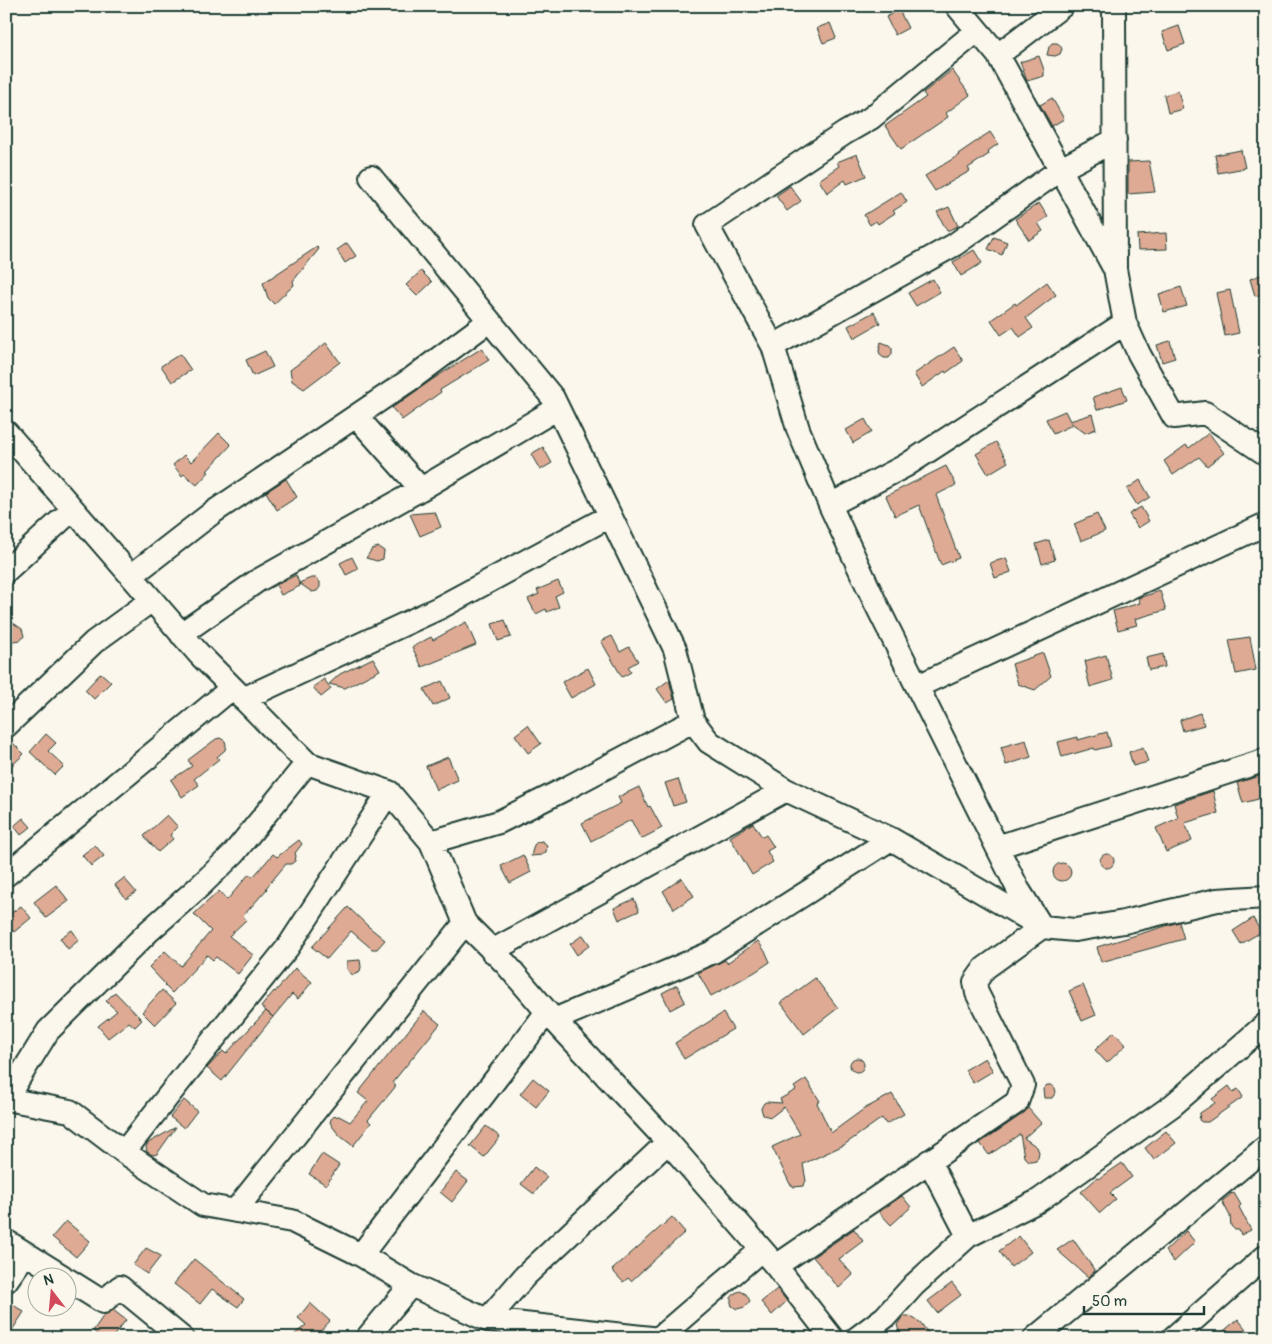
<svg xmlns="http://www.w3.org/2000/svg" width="1272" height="1344" viewBox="0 0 1272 1344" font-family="Pangolin,sans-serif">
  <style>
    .building { fill: #deaa93; stroke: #1f3d34 }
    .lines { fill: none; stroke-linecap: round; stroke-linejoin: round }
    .minor-casing { stroke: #1f3d34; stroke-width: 26 }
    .minor { stroke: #fbf7ec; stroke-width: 22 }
  </style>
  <rect width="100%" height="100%" fill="#fbf7ec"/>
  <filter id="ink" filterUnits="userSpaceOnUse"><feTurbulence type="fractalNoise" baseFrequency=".02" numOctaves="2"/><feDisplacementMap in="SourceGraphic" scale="10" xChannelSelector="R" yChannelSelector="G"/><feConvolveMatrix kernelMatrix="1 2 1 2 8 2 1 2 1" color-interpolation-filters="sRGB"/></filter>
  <g filter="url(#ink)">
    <path class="building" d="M899,10L908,28L895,35L886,17Z
      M830,23L836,38L823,43L817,28Z
      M1179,26L1185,44L1168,50L1162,32Z
      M1052,43H1057L1060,45L1062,49L1060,54L1055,56L1047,55L1049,47Z
      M1039,56L1044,70V76L1027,81L1020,62Z
      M952,70L970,95L946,113L948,117L901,149L885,126L926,97L923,93Z
      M1178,91L1183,109L1168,113L1164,95Z
      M1052,98L1064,119L1052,126L1040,105Z
      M990,132L998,144L988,151L989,154L968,168L970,171L935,191L925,176L959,155L958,154Z
      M1241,150L1245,168L1218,173L1215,155Z
      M857,154L866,176L847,184L845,180L827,193L819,180L839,166L837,162Z
      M1149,161L1155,192L1128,194V162Z
      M790,186L801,201L787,211L776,196Z
      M901,192L907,202L893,211L895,213L878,224L876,221L870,225L864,215Z
      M1039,203L1048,217L1038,223L1043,231L1029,240L1015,219Z
      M949,207L958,226L947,231L937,212Z
      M1166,233L1167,249L1138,250L1137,235Z
      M994,237L1007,242L1002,255L988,249Z
      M347,243L356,256L345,263L337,250Z
      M317,247L319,249L293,281L294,285L274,304L268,298L263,283Z
      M974,250L982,263L961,276L953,262Z
      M421,271L432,282L417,296L406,285Z
      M1266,273V293L1255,296L1250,279Z
      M933,279L940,292L916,306L908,293Z
      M1047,282L1056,295L1026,318L1033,328L1020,337L1013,327L1001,335L991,320L1015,303L1016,305Z
      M1181,287L1187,306L1164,312L1159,294Z
      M1230,290L1239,333L1225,336L1216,293Z
      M874,312L880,323L854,338L848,326Z
      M1170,341L1175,358L1162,362L1157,345Z
      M881,342L889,345L892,348V354L889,358H884L880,355L879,351Z
      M326,343L340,362L304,389L292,381L290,370Z
      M954,347L963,361L946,373L945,371L922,387L914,374Z
      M482,348L489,360L440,390L441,392L402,420L392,408L433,379Z
      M265,351L273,367L253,376L246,360Z
      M180,354L191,370L172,382L161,366Z
      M1122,387L1127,400L1097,410L1093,397Z
      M1065,411L1070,421L1092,414L1096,429L1085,433L1070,422L1072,425L1053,434L1046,419Z
      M865,419L872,432L853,443L846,430Z
      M219,433L231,445L207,471L209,472L197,485L184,474L182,476L173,465L184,455L191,462Z
      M1209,433L1224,453L1207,466L1199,457L1173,475L1164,461L1186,445L1189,448Z
      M996,442L1008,462L988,474L976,454Z
      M543,447L552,463L540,470L531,454Z
      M946,466L956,485L936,495L959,558L941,565L919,505L895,516L886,496Z
      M286,479L297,497L277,510L266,492Z
      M1140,480L1150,497L1137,505L1127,489Z
      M1141,507L1149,521L1138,528L1129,514Z
      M435,512L441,527L420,536L410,514Z
      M1097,514L1105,531L1081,541L1074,524Z
      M1049,540L1055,560L1042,564L1036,544Z
      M378,547L384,551L383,559L377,561L366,558L372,549Z
      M352,557L358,569L346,575L340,563Z
      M1006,558L1011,572L995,578L990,563Z
      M296,575L299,583L311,578H316L320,582V587L317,591L312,592L299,583L300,586L281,595L276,585Z
      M558,581L563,592L555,596L559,607L547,612L546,609L536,614L528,599L539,594L537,590Z
      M1160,591L1166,610L1135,619L1137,625L1118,630L1113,611L1140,603L1138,598Z
      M6,618L22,629L24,636L21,640L6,642Z
      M505,620L511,637L498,641L492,624Z
      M466,622L476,645L422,667L412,647L431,637L433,640Z
      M612,636L620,652L629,647L638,661L628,667L631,672L622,677L601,641Z
      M1250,637L1256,670L1236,674L1229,640Z
      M1043,653L1051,676L1035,690L1018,684L1012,664Z
      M1163,654L1165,667L1149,670L1146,658Z
      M1106,655L1113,680L1090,687L1086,671L1087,670L1085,661Z
      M373,658L380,670L345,688L329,684L340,674Z
      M588,668L596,684L571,698L562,682Z
      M101,673L111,682L94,699L85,690Z
      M324,679L331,689L321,697L313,687Z
      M669,680L674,699L667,703L657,689Z
      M442,681L450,698L433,706L424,689Z
      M1200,713L1204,725L1183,731L1180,720Z
      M528,725L541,744L528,753L515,735Z
      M1107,732L1111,746L1095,750L1094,748L1062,757L1058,742L1078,737V740Z
      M46,734L56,743L48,751L64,766L55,775L30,752Z
      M220,738L225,741L226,745L225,750L217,757L219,759L194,779L199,785L182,797L171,780L192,766L188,760L216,739Z
      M1026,740L1031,757L1006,765L1001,747Z
      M12,742L24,754L6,771V748Z
      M1143,747L1148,762L1133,766L1129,752Z
      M448,757L458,780L436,790L426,766Z
      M1266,774V797L1243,803L1237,783Z
      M678,779L686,802L673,806L665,783Z
      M639,787L648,807L650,806L662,828L641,839L631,820L591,841L582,823L621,803L618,797Z
      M1213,791L1218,813L1185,823L1192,841L1166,852L1156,828L1178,818L1174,804Z
      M167,815L178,827L170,835L173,839L158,852L144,836Z
      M23,818L31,827L21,835L14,826Z
      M753,823L762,837L766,835L774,847L767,851L773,862L752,875L730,837Z
      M299,840L302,844L295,853L296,856L295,861L291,864H286L266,888L267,889L243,916L246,920L229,936L253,955L238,974L216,957L213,960L207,955L172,993L164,985L165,984L149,967L165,951L181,966L211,931L194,914L219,891L227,900L249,874L253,877L273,854L277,857Z
      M542,841L547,845L546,852L542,855L531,856L534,845L537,842Z
      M95,845L104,856L91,866L82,855Z
      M1100 861a7 7 0 1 1 14 0a7 7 0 1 1-14 0Z
      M523,855L531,872L510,883L501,866Z
      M1053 872a9 9 0 1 1 18 0a9 9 0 1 1-18 0Z
      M124,878L136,892L126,899L115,885Z
      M682,878L694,896L674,909L663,891Z
      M56,885L69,901L46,918L34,902Z
      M634,899L639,911L619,920L614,908Z
      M21,906L31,918L14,932L6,922V917Z
      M348,907L369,927L385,940L377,949H372L351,931L327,959L312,947Z
      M1253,918L1261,932L1241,944L1233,931Z
      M1179,922L1184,939L1101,962L1097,947Z
      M72,930L79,940L68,949L60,938Z
      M583,935L590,945L577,955L570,944Z
      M758,941L766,953L770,962L755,972L711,996L698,973L725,960L727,963Z
      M360,960L361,967L360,972L353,975L349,972L347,969V961Z
      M295,968L312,982L298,999L292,994L273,1017L261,1007L274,991L275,992Z
      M815,978L838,1008L804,1034L781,1003Z
      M677,985L685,1002L670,1010L662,993Z
      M1083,985L1096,1015L1082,1021L1069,991Z
      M162,990L176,1003L155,1025L142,1012Z
      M115,992L142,1020L135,1027L129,1022L108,1038L98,1026L117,1011L106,1001Z
      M266,1011L273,1017L222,1081L207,1068L223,1051L226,1054Z
      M424,1011L440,1024L392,1083L396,1086L368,1120L371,1123L353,1146L339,1135L332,1126L330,1122L332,1117L339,1116L350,1122L368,1101L358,1093Z
      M723,1013L733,1029L684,1059L675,1043Z
      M1114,1032L1126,1045L1107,1063L1095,1050Z
      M985,1058L993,1071L973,1083L965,1070Z
      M850 1065a7 7 0 1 1 14 0a7 7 0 1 1-14 0Z
      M533,1078L549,1091L536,1107L520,1094Z
      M806,1079L820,1101L817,1103L831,1133L864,1109L892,1094L904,1114L886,1124L882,1118L844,1145L803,1164L806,1181L803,1186L794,1187L790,1184L772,1147L800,1134L784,1107L771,1117L763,1115L761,1108L764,1103L766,1102L782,1103L780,1099L796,1090L794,1087Z
      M1047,1085H1052L1055,1088L1056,1092L1052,1098H1044L1043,1089Z
      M1229,1086L1233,1092L1238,1089L1243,1097L1208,1122H1202L1199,1120L1200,1113L1215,1103L1212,1099Z
      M184,1100L197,1111L184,1128L170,1117Z
      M1028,1108L1041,1123L1024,1138L1037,1147L1039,1152L1038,1157L1036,1160L1031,1161H1028L1024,1157L1020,1134L989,1155L980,1143L1024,1113Z
      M486,1126L500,1137L484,1157L470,1146Z
      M176,1127L157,1154L153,1155L147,1152L146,1147L148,1143Z
      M1166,1131L1176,1143L1154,1160L1145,1148Z
      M322,1154L339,1165L326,1185L309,1174Z
      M1122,1163L1132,1177L1110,1193L1116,1199L1100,1213L1081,1192L1097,1178L1099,1179Z
      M534,1167L547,1177L534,1194L521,1184Z
      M456,1172L468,1181L452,1202L440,1192Z
      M1231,1193L1232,1194L1234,1193L1241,1205L1239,1207L1251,1230L1241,1235L1239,1230H1235L1231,1226L1230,1216L1222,1201L1230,1195Z
      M902,1196L911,1207L891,1225L879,1212Z
      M672,1217L685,1232L631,1281L628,1278L623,1282L612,1270Z
      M66,1221L90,1241L76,1257L52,1237Z
      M854,1229L863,1241L839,1259L853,1275L839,1288L813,1257Z
      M1186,1231L1195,1242L1174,1262L1165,1251Z
      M1019,1236L1031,1252L1011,1267L999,1251Z
      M1073,1239L1095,1271L1088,1277L1057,1250Z
      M146,1248L161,1256L147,1274L133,1265Z
      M194,1259L244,1299L238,1307L212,1289L200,1304L174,1284Z
      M952,1283L961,1295L937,1313L928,1301Z
      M777,1289L787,1301L772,1315L761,1302Z
      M740,1291L746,1294L750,1301L745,1307L737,1309L732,1306L731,1303V1298L735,1293Z
      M6,1300L24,1312L7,1338H6Z
      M310,1303L330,1321L314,1338H290L306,1325L298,1318Z
      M113,1310L126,1320L112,1338H102L93,1331L104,1315Z
      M903,1316H909L920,1322L932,1338H909V1335L902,1333L899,1331L897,1325Z
      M1238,1319L1253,1338H1216L1226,1329Z"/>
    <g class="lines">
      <g class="minor-casing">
        <path id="minor" d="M957,6L998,55L1113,266
          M1114,6L1115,269L1125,323L1139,354L1174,417L1205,413L1266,454
          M977,31L871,118L845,133L707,225L773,346L798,429L830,505L875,602L1018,889L1042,927L1075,930L1124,922L1217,900L1266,897
          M998,55L1062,6
          M371,177L553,398L675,649L693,721L709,742L786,790L891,839L1042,927L985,968L975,982L977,993L1023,1085L1017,1102L776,1266
          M773,346L954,245L1061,169L1115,140
          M356,416L421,489
          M6,432L199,654L307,763L389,792L431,842L465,923L506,964L554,1020L668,1142L776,1266L832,1338
          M830,505L905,466L1125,323
          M6,571L73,509
          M131,576L212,513L411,379L489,321
          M181,634L257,581L421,489L558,408
          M918,686L1266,524
          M243,699L439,608L610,516
          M6,726L94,642L152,600
          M431,842L499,822L565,789L693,721
          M997,847L1266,760
          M6,875L232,688
          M492,951L786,790
          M554,1020L713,952L891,839
          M6,1099L70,1111L124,1152L203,1205L292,1221L361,1255L411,1285L487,1320L651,1338
          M6,1099L48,1031L149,931L201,885L234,853L307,763
          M124,1152L188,1071L288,947L389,792
          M929,1161L968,1236
          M235,1211L465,923
          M6,1241L62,1276
          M361,1255L547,1012
          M68,1280L103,1302L120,1287L182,1338
          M6,1281L25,1254
          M487,1320L525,1276L668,1142
          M367,1338L411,1285
          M659,1338L761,1250
          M857,1338L885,1317L914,1285L968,1236L1038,1201L1173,1105L1266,1024
          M1035,1338L1266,1147
          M1173,1338L1266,1256"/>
      </g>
      <use href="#minor" class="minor"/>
    </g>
  </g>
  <rect width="1272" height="1344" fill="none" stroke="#fbf7ec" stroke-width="25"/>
  <rect x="12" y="12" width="1247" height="1319" fill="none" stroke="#1f3d34" stroke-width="2" filter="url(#ink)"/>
  <g transform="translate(52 1292) rotate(344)"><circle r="24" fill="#fbf7ec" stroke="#a3ada2"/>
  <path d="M0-4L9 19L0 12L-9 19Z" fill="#d1495b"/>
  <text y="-8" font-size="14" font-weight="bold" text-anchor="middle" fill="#1f3d34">N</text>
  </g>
  <path d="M1084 1306v8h120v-8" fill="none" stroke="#1f3d34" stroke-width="2.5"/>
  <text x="1092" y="1306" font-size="15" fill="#1f3d34" stroke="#fbf7ec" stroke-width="4" paint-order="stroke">50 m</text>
</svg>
